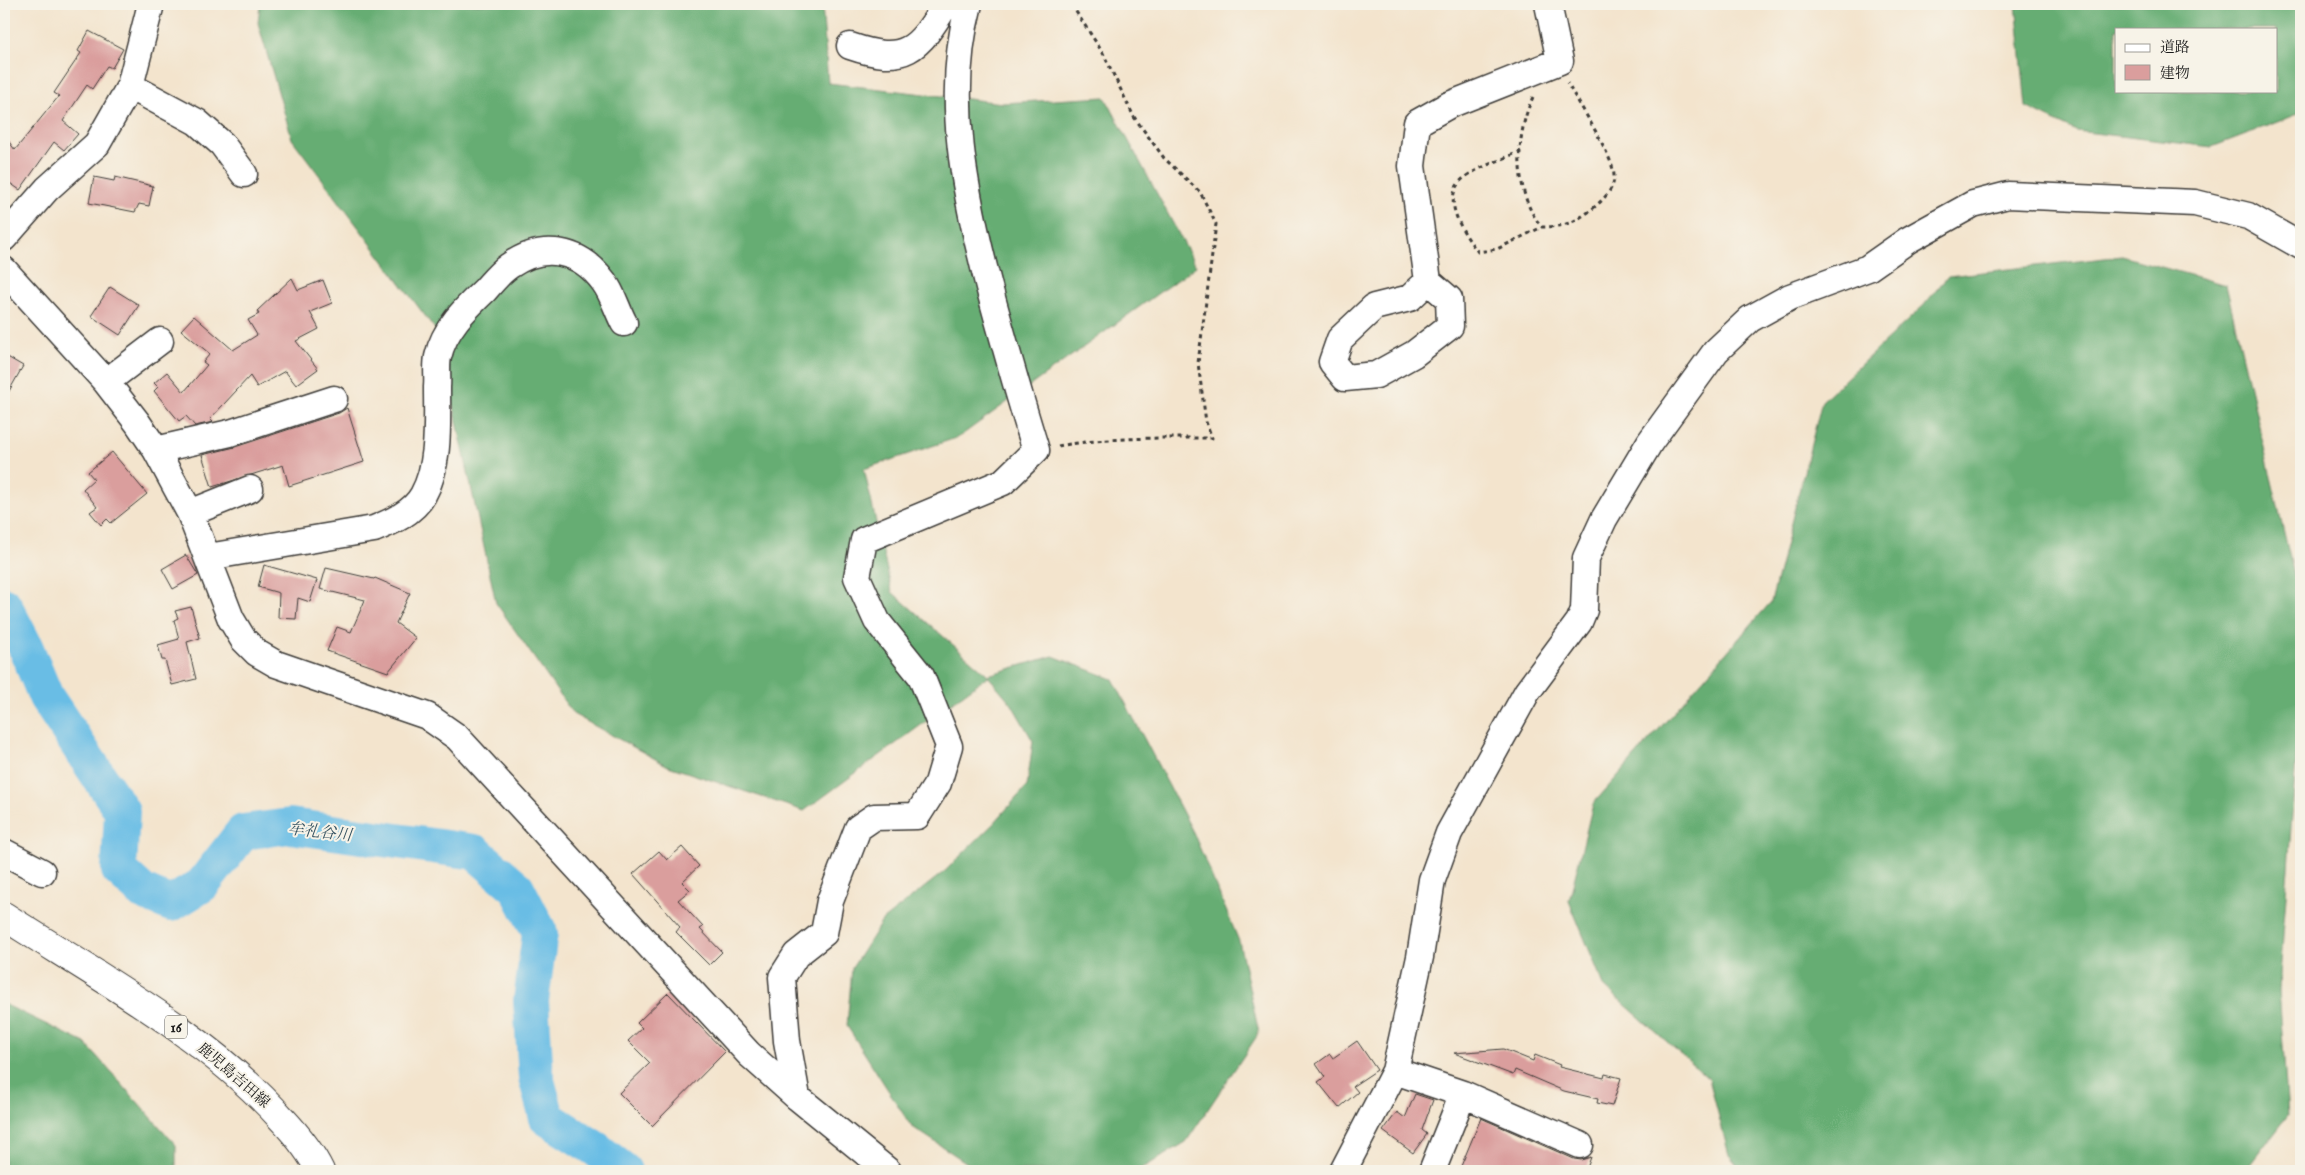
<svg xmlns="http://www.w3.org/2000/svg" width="2305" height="1175" viewBox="0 0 2305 1175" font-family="'IM FELL English','Noto Serif JP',serif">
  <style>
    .forest { fill: #66ad73; stroke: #416448; fill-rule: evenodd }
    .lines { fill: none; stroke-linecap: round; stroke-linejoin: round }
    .river { stroke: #69bde5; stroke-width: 36 }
    .building { fill: #da9e9d }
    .minor-casing { stroke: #3c3a37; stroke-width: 29 }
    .major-casing { stroke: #3c3a37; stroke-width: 30 }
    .path { stroke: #3c3a37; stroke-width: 3; stroke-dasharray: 4 4; stroke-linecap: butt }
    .minor { stroke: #fff; stroke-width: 26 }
    .major { stroke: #fff; stroke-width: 28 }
    .labels { text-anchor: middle; stroke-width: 4; stroke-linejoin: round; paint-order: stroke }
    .shield { fill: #f7f3e8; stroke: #5e5c59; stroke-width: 1 }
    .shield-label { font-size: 14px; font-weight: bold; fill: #1c1c1c }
    .street-label { font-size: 15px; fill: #1c1c1c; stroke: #f7f3e8 }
    .water-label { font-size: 16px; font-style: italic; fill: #375462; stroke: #f7f3e8 }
  </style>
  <rect width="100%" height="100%" fill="#f7f3e8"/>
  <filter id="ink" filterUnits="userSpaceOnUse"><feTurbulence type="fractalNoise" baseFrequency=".02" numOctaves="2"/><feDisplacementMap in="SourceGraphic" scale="10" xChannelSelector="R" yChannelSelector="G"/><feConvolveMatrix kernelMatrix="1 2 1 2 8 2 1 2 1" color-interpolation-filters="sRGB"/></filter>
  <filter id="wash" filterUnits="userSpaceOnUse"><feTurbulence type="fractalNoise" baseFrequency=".0096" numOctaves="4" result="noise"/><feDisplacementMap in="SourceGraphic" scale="20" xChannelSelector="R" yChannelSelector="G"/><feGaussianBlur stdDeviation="1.12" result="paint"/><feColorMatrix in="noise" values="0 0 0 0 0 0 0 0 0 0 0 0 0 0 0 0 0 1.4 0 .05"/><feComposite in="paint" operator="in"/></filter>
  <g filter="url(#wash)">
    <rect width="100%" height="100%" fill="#f3e4cd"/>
    <path class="forest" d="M260,4H822L828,83L1003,103L1105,97L1196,266L959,437L864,469L892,592L988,675L1053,656L1113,679L1193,832L1239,941L1259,1033L1186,1142L1138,1171H979L911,1126L847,1026L852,968L882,921L945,871L995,822L1027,786L1033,741L1011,703L988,676L804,811L668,766L573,714L496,603L438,333L292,139L258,23Z
      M2016,4H2301V113L2212,147L2076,131L2026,107ZM2116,29H2276V91H2116Z
      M2122,256L2226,285L2301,605V692L2279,990L2288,1115L2245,1171H1742L1729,1155L1709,1079L1604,986L1569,901L1593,804L1771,602L1822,401L1924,305L1948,276Z
      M4,1004L85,1043L176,1145V1171H4Z"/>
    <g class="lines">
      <path class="river" d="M4,605L25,646L46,697L122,811L119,870L143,892L171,904L202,885L243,832L290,826L475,852L517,888L540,933L531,1001L536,1077L547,1118L596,1149L624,1171"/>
    </g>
    <g id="blocks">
      <path class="building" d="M89,31L123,49L112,68L107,66L92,89L87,85L63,121L78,134L64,150L54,142L20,190L4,179V135L15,150L59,96L54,93L81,53L78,51Z
        M94,177L114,181L115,177L153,186L149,206L139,204L135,212L89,203Z
        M292,278L298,290L323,280L332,303L310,312L319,329L296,341L318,369L296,385L285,371L257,387L250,376L210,419L213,422L195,426L186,416L179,421L154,391L158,387L154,383L167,372L184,392L207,365L203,362L210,354L181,330L194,316L233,350L257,335L248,320L259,314L257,311Z
        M110,287L139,305L120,335L91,316Z
        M4,355L23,366L4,400Z
        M347,408L364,462L289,486L283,465L212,487L202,455L235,447L339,413Z
        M112,452L147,494L111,523L107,519L101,525L90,512L97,507L83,489L94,479L88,472Z
        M186,555L198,575L173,589L162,569Z
        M264,565L317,580L310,602L298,598L296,619L278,618L279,593L258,587Z
        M326,568L374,579L375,578L410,593L396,623L416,638L388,672L327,651L337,627L351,632L365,600L320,589Z
        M191,607L200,638L187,642L196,679L172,685L165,660H162L158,645L179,639L174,620L178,618L175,611Z
        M682,847L699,866L682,882L690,890L678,900L703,927L700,929L722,952L709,965L676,932L680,927L633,874L659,851L667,860Z
        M668,993L725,1052L652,1126L619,1093L650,1063L628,1041L642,1028L637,1023Z
        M1357,1041L1377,1070L1353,1086L1358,1092L1339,1108L1318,1082L1325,1077L1316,1064L1330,1054L1333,1058Z
        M1503,1049L1533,1061L1535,1055L1560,1065L1559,1067L1604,1078L1605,1074L1621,1078L1612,1106L1597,1103L1598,1099L1564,1091L1515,1070L1513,1075L1454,1053Z
        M1415,1094L1433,1100L1422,1130L1427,1134L1413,1153L1383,1131L1397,1112L1405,1118Z
        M1481,1118L1574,1159L1581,1160L1591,1157L1586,1171H1459Z"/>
    </g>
  </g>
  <g filter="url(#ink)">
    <use href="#blocks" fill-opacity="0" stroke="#3c3a37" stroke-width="1"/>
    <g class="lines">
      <g class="minor-casing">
        <path id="minor" d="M850,46C905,65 918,50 946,4
          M130,86L197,122L222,144L244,174
          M4,238L47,189L97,144L130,86L151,4
          M4,270L106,382L137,422L156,450L190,513L231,619L243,639L257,653L276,664L427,716L457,737L749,1054L797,1097L888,1171
          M1428,281L1410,298L1374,307L1340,339L1332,362L1345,378L1376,375L1414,354L1450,326L1449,299L1428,281L1412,166L1417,123L1449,105L1560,61L1548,4
          M106,382L160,341
          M156,450L230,433L334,399
          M190,513L250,489
          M208,557L374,529C391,522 413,513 423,495C440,465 437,421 437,387C438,378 436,366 438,357C444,329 465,309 485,290C492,282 500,272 509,266C543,242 580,249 604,282C613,294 617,310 624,323
          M4,852L42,872
          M1395,1071L1463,1094L1432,1171
          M1463,1094L1580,1145
          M797,1097L787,1041L782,977L796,955L824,933L830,901L858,828L874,817L917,816L938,783L949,746L921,676L877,621L857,577L864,540L1003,482L1036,450C1019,396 1004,342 989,287C965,195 944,97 969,4
          M1343,1171L1395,1071L1420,957L1432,880L1449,833L1527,692L1579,622L1584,610L1586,558L1604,519L1650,442L1716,351L1750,319L1790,297L1868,268L1908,240L1973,204L2008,195L2195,203L2248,216L2301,246"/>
      </g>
      <g class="major-casing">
        <path id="major" d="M4,916C97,976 208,1036 282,1119C297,1135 311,1152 320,1171"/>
      </g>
      <path class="path" d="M1533,97C1515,135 1513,194 1542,227C1563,227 1574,223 1591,210C1601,202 1615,189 1614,176C1614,157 1578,102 1567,83
        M1521,151C1504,159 1484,165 1468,175C1437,194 1462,232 1478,252L1497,249L1542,227
        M1058,446C1109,437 1160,438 1212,438L1206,422L1198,363L1216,224L1200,192L1164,158L1134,117L1103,53L1071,4"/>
      <use href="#minor" class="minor"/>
      <use href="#major" class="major"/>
    </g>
  </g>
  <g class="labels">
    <rect class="shield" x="165" y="1015.5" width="22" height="23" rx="4"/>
    <g class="shield-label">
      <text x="176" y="1032">16</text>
    </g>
    <g class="street-label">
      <text transform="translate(234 1075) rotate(41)" y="5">鹿児島吉田線</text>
    </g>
    <g class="water-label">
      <text transform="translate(320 831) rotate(6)" y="6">牟礼谷川</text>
    </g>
  </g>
  <rect width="2305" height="1175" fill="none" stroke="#f7f3e8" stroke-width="20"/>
  <rect x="2115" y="28" width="162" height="65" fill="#f7f3e8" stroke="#9f9d96"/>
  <rect x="2125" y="44" width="25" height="8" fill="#ffffff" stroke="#9f9d96"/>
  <text x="2160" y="52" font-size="15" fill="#1c1c1c">道路</text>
  <rect x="2125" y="65" width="25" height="15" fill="#da9e9d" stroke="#9f9d96"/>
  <text x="2160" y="78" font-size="15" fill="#1c1c1c">建物</text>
</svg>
